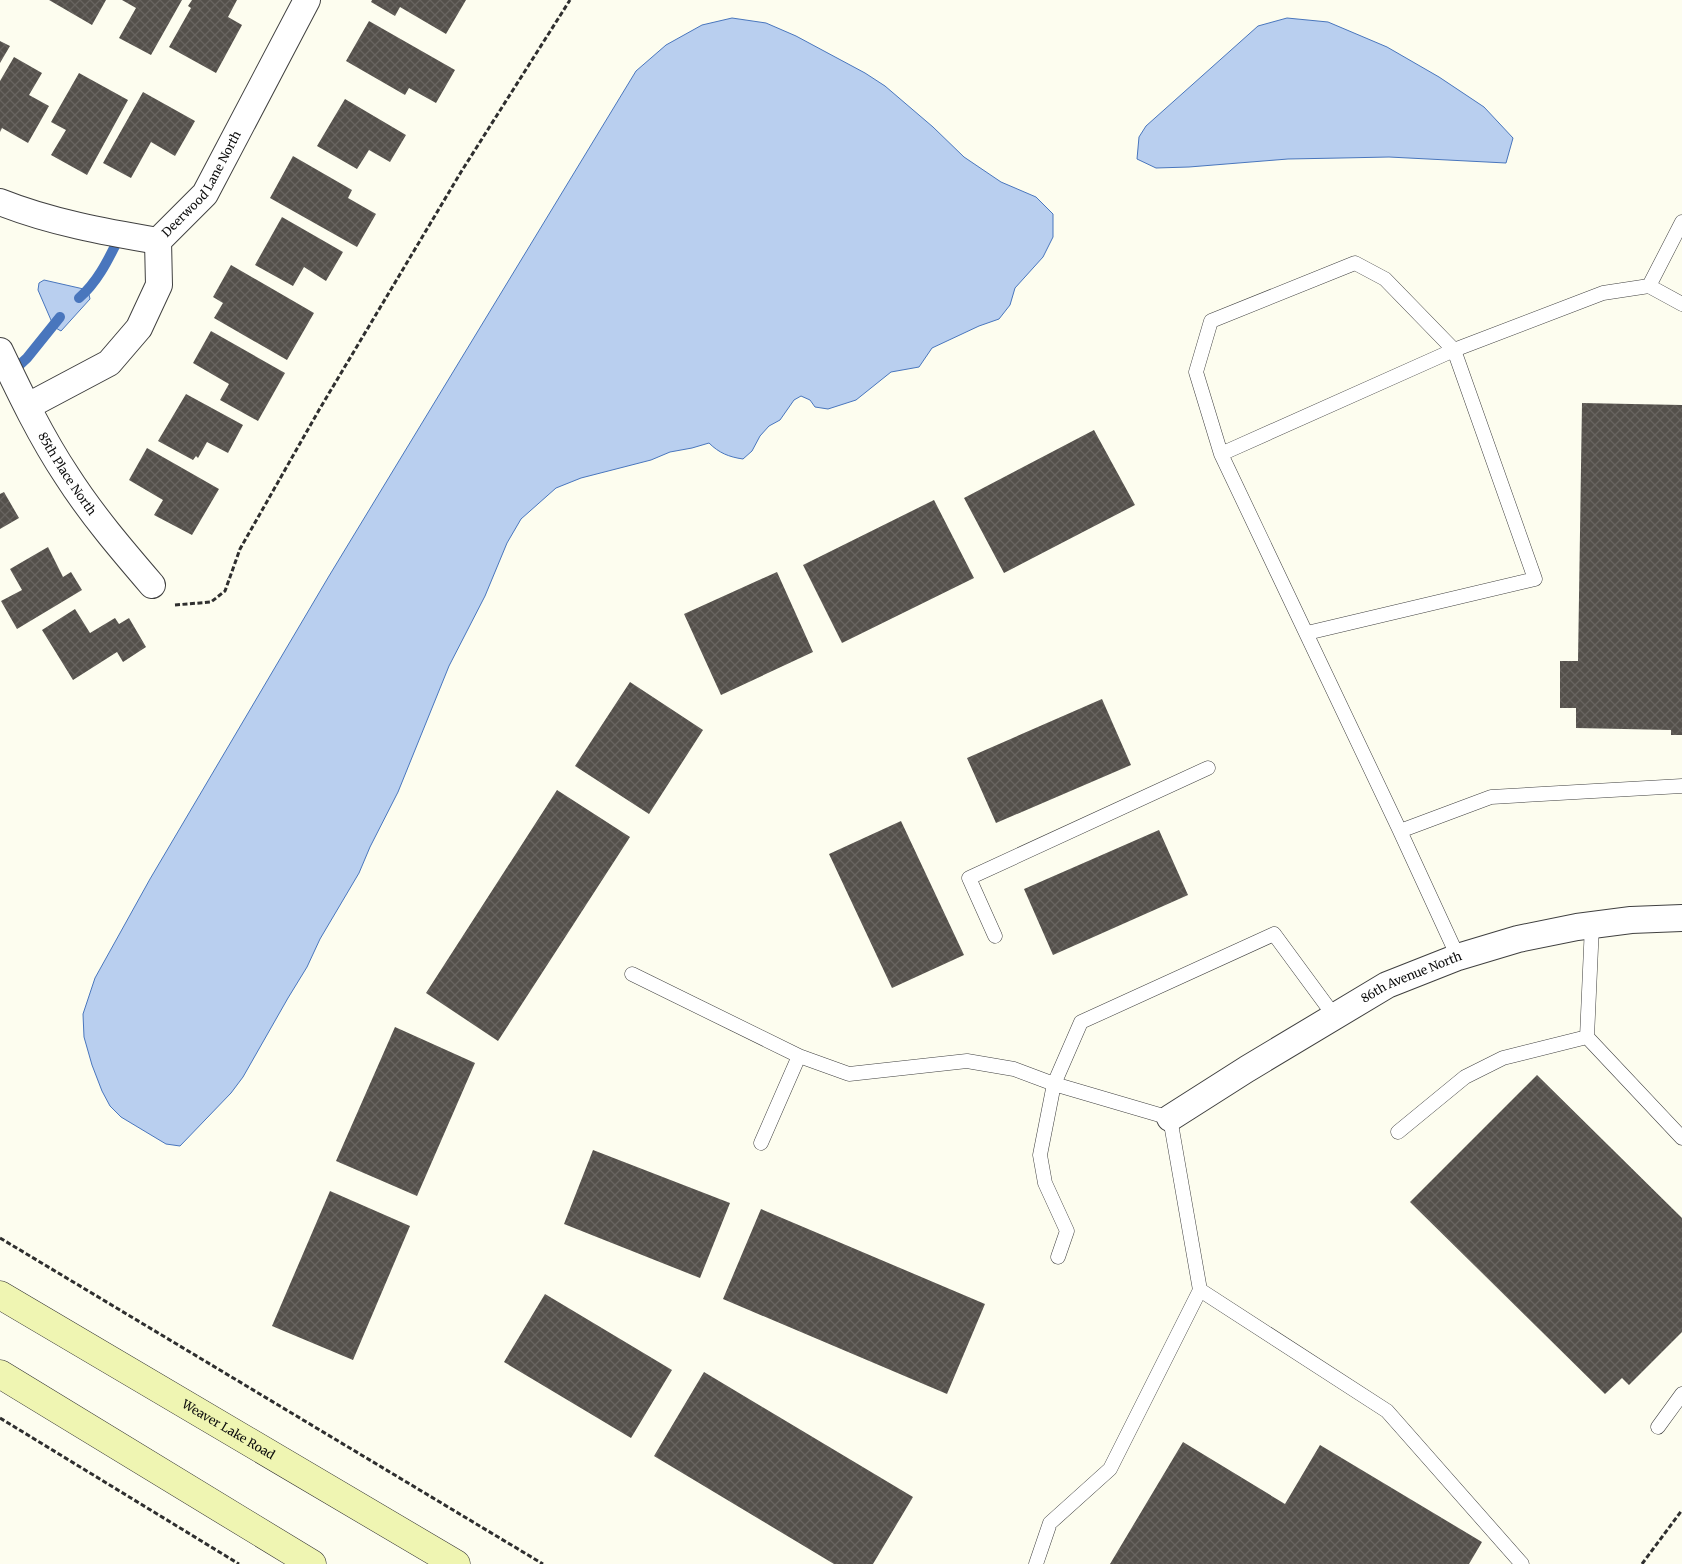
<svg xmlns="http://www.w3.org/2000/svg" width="1682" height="1564" viewBox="0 0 1682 1564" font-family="Merriweather,serif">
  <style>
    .water { fill: #b9cfef; stroke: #4976bd }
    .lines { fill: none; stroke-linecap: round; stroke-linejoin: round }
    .stream { stroke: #4976bd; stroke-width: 10 }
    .building { fill: url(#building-cross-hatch) }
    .lane-casing { stroke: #404040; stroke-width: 15 }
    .street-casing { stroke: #404040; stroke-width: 28 }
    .secondary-casing { stroke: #2f2f2f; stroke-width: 29 }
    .path { stroke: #2f2f2f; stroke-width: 3; stroke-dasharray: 5 2.5; stroke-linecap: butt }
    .lane { stroke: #fff; stroke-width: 14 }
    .street { stroke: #fff; stroke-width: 26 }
    .secondary { stroke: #eff5b2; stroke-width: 28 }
    .labels { text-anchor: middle; stroke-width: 5; stroke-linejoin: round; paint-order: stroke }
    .street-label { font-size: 12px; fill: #0d0d0d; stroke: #fff }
  </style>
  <defs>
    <pattern id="building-cross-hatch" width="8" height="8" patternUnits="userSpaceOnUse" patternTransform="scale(1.25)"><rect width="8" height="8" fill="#54504b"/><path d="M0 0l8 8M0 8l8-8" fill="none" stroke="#686460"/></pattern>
  </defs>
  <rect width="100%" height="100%" fill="#fdfdef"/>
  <path class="water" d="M732,18L766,23L796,36L865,73L885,86L933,127L964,157L1001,182L1036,197L1053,214V237L1043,257L1015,288L1010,305L999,319L979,326L932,348L919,367L891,372L856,400L828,409L815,407L810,400L801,396L794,400L780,420L769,426L760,436L752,451L743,459C729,457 719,453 709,443L692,448L670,452L651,460L581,478L556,488L521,519L507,543L485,596L449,666L398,792L370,847L359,873L320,939L307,967L288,998L243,1077L231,1093L180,1146L166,1144L121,1117L110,1106L102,1091L92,1065L84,1037L83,1014L95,978L150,879L329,576L636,71L666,45L702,25Z
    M1287,18L1328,22L1387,47L1439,77L1484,107L1513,138L1506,163L1389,157L1341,158L1288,159L1189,167L1156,168L1137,159L1139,137L1146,126L1258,26Z
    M44,280L88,290L90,299L61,331L54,327L38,290L39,283Z"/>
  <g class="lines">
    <path class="stream" d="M79,298C98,282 109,258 120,236
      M12,372L27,358L60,317"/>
  </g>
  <path class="building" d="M49,0H106L92,25Z
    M122,0H182L151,55L119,38L136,8Z
    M192,0H237L228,17L242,25L216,73L169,47L191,8L188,6Z
    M372,0H466L446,34L400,7L395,16L371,2Z
    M369,21L455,70L436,103L409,88L405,95L346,61Z
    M0,41L10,46L0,63Z
    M14,57L42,73L29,95L49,106L28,143L2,128L0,132V81Z
    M79,73L128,100L87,175L51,155L66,130L51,122Z
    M143,92L195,121L175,156L151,142L131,178L103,163Z
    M345,99L406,135L390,162L369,150L357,169L317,146Z
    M293,156L352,190L348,198L376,214L357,247L270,198Z
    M282,217L343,252L326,281L304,267L293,286L255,265Z
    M231,265L314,313L287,360L214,318L223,303L213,297Z
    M211,331L285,373L258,421L220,400L229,384L193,363Z
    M186,394L243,425L228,453L207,442L198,458L196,456L193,460L158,441Z
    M1582,403L1682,405V735H1671V730L1576,728V708H1560V661H1578Z
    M1094,430L1135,505L1004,573L964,498Z
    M147,448L219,489L192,535L154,515L163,500L129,480Z
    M4,492L19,518L0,529V494Z
    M934,500L974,578L842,643L803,565Z
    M48,547L63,577L71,572L82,590L17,629L1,601L22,590L10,569Z
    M777,572L813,652L721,695L684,614Z
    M75,609L90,633L115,618L119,624L129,618L146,647L123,662L117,652L73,680L42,630Z
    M630,682L703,730L649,814L575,766Z
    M1102,699L1131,765L996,823L967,758Z
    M557,790L630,837L498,1041L426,993Z
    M901,821L964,955L892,988L829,854Z
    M1159,830L1188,895L1053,955L1024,889Z
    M395,1027L475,1063L417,1196L336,1161Z
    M1537,1075L1682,1218V1332L1629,1385L1622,1378L1605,1394L1410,1202Z
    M593,1150L730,1203L700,1278L564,1224Z
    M330,1191L410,1226L353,1360L272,1326Z
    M761,1209L985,1304L947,1394L723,1299Z
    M545,1294L672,1370L631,1438L504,1362Z
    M704,1372L913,1497L873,1564H834L654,1456Z
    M1183,1442L1285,1504L1320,1445L1482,1542L1469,1564H1110Z"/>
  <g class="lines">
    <g class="lane-casing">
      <path id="lane" d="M1649,286L1682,304
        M1221,454L1454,350L1535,579L1307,633
        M1400,831L1221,454L1196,372L1211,321L1355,263L1385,279L1454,350L1603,293L1649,286L1682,222
        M995,936L969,878L1208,768
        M1458,957L1400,831L1491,797L1682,786
        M632,974L799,1056
        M1587,1037L1592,925
        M1398,1132L1465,1077L1503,1058L1587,1037L1682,1138
        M761,1143L799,1056L849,1074L967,1061L1014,1069L1054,1084L1081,1022L1274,934L1335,1017
        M1200,1290L1387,1411L1522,1564
        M1658,1427L1682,1394
        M1036,1564L1050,1523L1110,1469L1200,1290L1170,1118L1054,1084L1040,1155L1045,1183L1067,1231L1058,1257"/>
    </g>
    <g class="street-casing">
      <g id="street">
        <path d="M0,202C50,222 105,232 158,241"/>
        <path id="s1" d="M0,351C20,393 41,437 67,476C92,515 122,550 152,585"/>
        <path id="s2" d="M28,406L109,363L139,328L159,285L158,241L205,194L307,0"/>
        <path id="s3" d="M1170,1118L1247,1069L1387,985L1458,957L1518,939L1577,927L1631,920L1682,918"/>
      </g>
    </g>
    <g class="secondary-casing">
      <g id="secondary">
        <path id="s4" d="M0,1295L456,1564"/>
        <path d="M0,1374L312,1564"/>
      </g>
    </g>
    <path class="path" d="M175,605L211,602L225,591L240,549L319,410L461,172L570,0
      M0,1238L543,1564
      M0,1418L239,1564
      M1642,1564L1682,1510"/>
    <use href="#lane" class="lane"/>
    <use href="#street" class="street"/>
    <use href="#secondary" class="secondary"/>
  </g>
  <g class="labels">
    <g class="street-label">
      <text dy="4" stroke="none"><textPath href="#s2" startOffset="302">Deerwood Lane North</textPath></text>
      <text dy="4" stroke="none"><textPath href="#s1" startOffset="140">85th Place North</textPath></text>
      <text dy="4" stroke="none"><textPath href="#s3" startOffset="280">86th Avenue North</textPath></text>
      <text dy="4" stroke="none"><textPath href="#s4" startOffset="265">Weaver Lake Road</textPath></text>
    </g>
  </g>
</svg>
